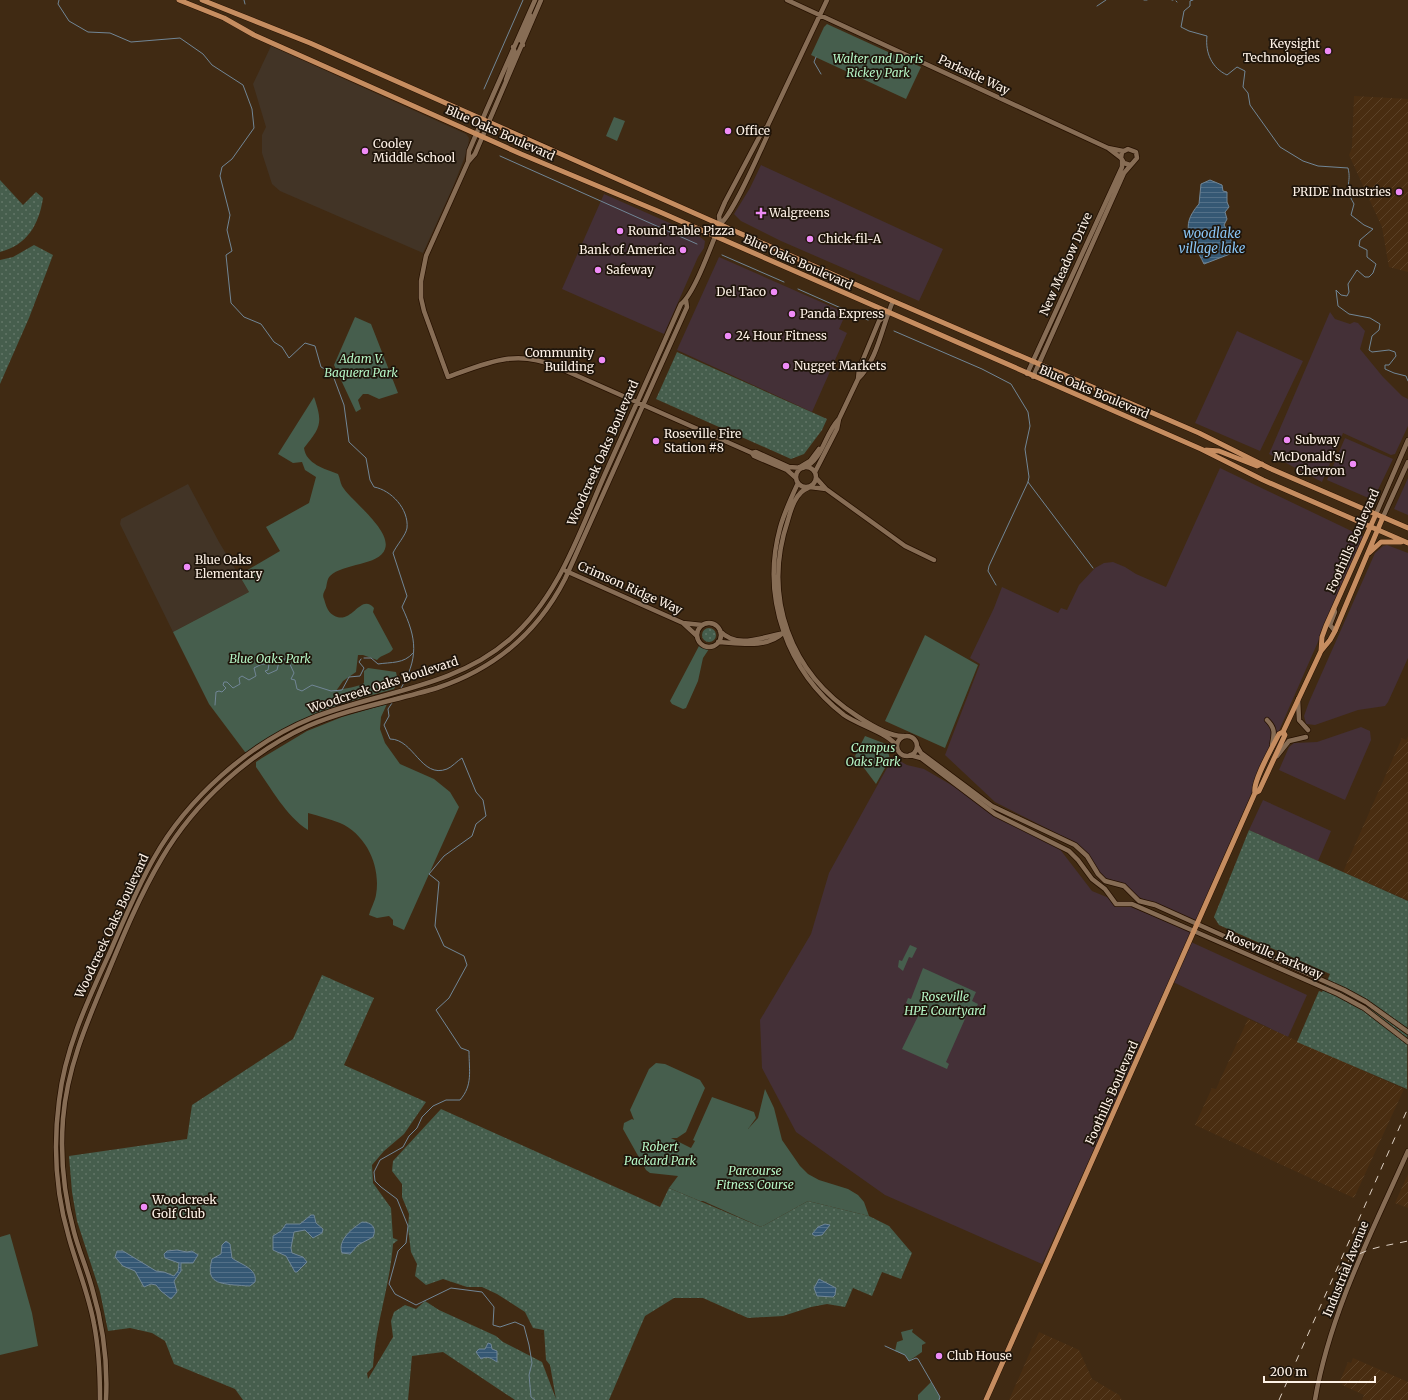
<svg xmlns="http://www.w3.org/2000/svg" width="1408" height="1400" viewBox="0 0 1408 1400" font-family="Merriweather,serif">
  <style>
    .commercial { fill: #443037 }
    .industrial { fill: url(#industrial-furrows) }
    .education { fill: #423426 }
    .grass { fill: url(#grass-dots) }
    .park { fill: #465e4d }
    .water { fill: url(#water-rules); stroke: #718696 }
    .lines { fill: none; stroke-linecap: round; stroke-linejoin: round }
    .stream { stroke: #718696; stroke-width: 1 }
    .secondary-casing { stroke: #261100; stroke-width: 6 }
    .primary-casing { stroke: #261100; stroke-width: 6 }
    .secondary { stroke: #876d55; stroke-width: 4.5 }
    .primary { stroke: #c68d60; stroke-width: 5 }
    .rail { stroke: #dfd2c5; stroke-width: 1; stroke-dasharray: 7 7; stroke-linecap: butt }
    .poi-dot { fill: #ef8bf7; stroke: #1f150b; stroke-width: 1.5 }
    .labels { text-anchor: middle; stroke-width: 3.5; stroke-linejoin: round; paint-order: stroke }
    .poi-label { font-size: 12px; fill: #fef2e7; stroke: #1f150b; text-anchor: start }
    .park-label { font-size: 12px; font-style: italic; fill: #b5f6c6; stroke: #1f150b }
    .street-label { font-size: 12px; fill: #fef2e7; stroke: #1f150b }
    .water-label { font-size: 13px; font-style: italic; fill: #89c5f5; stroke: #1f150b }
  </style>
  <defs>
    <pattern id="industrial-furrows" width="10" height="10" patternUnits="userSpaceOnUse"><rect width="10" height="10" fill="#492d11"/><path d="M-1 1l2-2M0 10L10 0M9 11l2-2" fill="none" stroke="#5b4228"/></pattern>
    <pattern id="grass-dots" width="8" height="8" patternUnits="userSpaceOnUse"><rect width="8" height="8" fill="#465e4d"/><path d="M2 2h.1M6 6h.1" fill="none" stroke="#627667" stroke-width="1.8" stroke-linecap="round"/></pattern>
    <pattern id="water-rules" width="6" height="5" patternUnits="userSpaceOnUse"><rect width="6" height="5" fill="#355874"/><path d="M0 2.5h6" fill="none" stroke="#537088"/></pattern>
  </defs>
  <rect width="100%" height="100%" fill="#402a13"/>
  <path class="commercial" d="M761,165L943,249L919,301L781,241L741,221L734,214L750,188Z
    M604,194L699,236L705,241L704,248L698,257L664,334L562,289Z
    M719,257L846,313L839,329L847,333L812,412L677,350Z
    M1330,312L1335,319L1350,324L1354,322L1358,323L1365,331L1360,349L1383,377L1402,396L1408,399V426L1395,454L1391,455L1343,433L1322,482L1269,454Z
    M1237,331L1303,361L1260,451L1195,423Z
    M1345,438L1393,459L1373,500L1327,480Z
    M1220,468L1364,537L1195,922L1134,895L1107,880L1068,839L995,802L945,755L980,664L970,658L994,608L1002,587L1058,613L1061,608L1067,610L1079,585L1095,568L1104,563L1113,562L1125,567L1136,574L1166,587Z
    M1408,478V515L1394,509Z
    M1387,545L1408,553V658L1388,702L1385,706L1358,710L1315,725L1306,724L1304,716L1309,702L1375,553L1383,546Z
    M1361,727L1370,731L1371,740L1345,800L1279,770L1289,747L1294,743L1317,742Z
    M893,757L907,765L924,769L1059,848L1092,891L1192,932L1042,1264L885,1195L796,1132L762,1068L760,1020L811,934L829,873Z
    M1263,800L1331,831L1318,861L1249,830Z
    M1191,942L1307,995L1288,1037L1173,982Z"/>
  <path class="industrial" d="M1354,96L1408,99V272L1389,267L1382,227L1349,155L1352,148Z
    M1408,736V900L1343,872L1402,738L1406,740Z
    M1248,1019L1404,1089L1354,1198L1195,1125L1212,1088L1216,1089Z
    M1408,1174V1208L1395,1203Z
    M1039,1332L1079,1350L1092,1379L1119,1395L1122,1400H1009Z
    M1353,1358L1408,1382V1400H1362L1364,1395L1342,1385L1343,1382L1340,1381L1348,1362L1351,1363Z"/>
  <path class="education" d="M271,46L466,134L469,138L468,149L453,187L423,253L280,191L272,184L262,153V135L266,127L253,84Z
    M188,484L219,542L249,592L173,632L120,524L121,519Z"/>
  <path class="grass" d="M0,180L23,205L36,192L43,198C39,225 27,245 0,252Z
    M34,245L53,255L29,318L0,384V260L13,257Z
    M677,352L827,419L822,430L804,454L791,459L656,399Z
    M702 635a7 7 0 1 1 14 0a7 7 0 1 1-14 0Z
    M1249,830L1408,901L1407,1089L1297,1042L1319,991L1322,992L1330,974L1219,925L1214,917Z
    M322,975L374,998L344,1065L426,1102L404,1134L384,1151L372,1165L373,1183L391,1208L393,1238L398,1240L393,1244C390,1286 375,1326 373,1367L367,1373L368,1379L393,1337L391,1321L394,1312L405,1305L416,1309L425,1301L439,1310L496,1336L503,1342L542,1362L556,1399L550,1365L546,1360L544,1330L533,1328L525,1312L497,1294L482,1287H467L443,1279L426,1285L415,1276L417,1264L411,1252L408,1228L409,1214L402,1197V1184L392,1171L393,1161L441,1109L660,1207L669,1188L761,1227L808,1201L869,1216L889,1226L912,1253L901,1279L882,1272L872,1296L853,1288L845,1307L827,1304L811,1307L783,1316L748,1318L703,1298H674L645,1316L609,1400H515L443,1352L412,1356L408,1400H243L235,1389L174,1364L165,1341L152,1333L130,1328L108,1331L100,1292L77,1221L72,1192L69,1156L187,1139L192,1105L293,1039Z"/>
  <path class="park" d="M827,24L921,67L906,99L811,55L824,27Z
    M614,117L625,121L617,141L606,136Z
    M355,317L371,324L398,393L379,399L368,394H363L358,400L361,409L356,412L334,365Z
    M314,397C323,423 321,427 304,448C306,464 325,469 338,474C340,478 340,482 342,486C350,500 392,530 385,549C379,566 343,563 330,576C327,579 327,584 326,588C324,592 322,595 324,599C326,605 327,611 333,615C352,627 360,592 374,608L373,612L393,649C389,655 382,654 377,660L363,655H358L356,672L343,681L336,691C344,688 359,687 364,683V671L368,668L396,672L398,682L394,689C365,697 335,705 307,718C286,727 267,739 248,752H245L209,704L173,632L249,592L239,575L280,551L266,527L309,503L316,477L305,470L302,462L293,463L278,454Z
    M925,635L978,665L945,748L885,721Z
    M699,646L709,649L703,658L698,681L686,708L683,709L672,704L670,701Z
    M387,704L381,717L380,729L385,743L400,764L434,779L450,792L459,807L404,930L393,925V920L389,916L377,918L369,915C371,908 375,901 376,895C381,867 367,835 340,823C330,819 319,816 308,813V830C286,816 271,788 256,767V762L262,758L307,731L342,717Z
    M865,736L886,744L890,759L876,784L855,756Z
    M910,945L917,948L912,958L909,957L903,971L898,967L899,960L902,961Z
    M923,968L976,992L972,1001L978,1004L973,1014L968,1012L946,1062L949,1064L947,1069L902,1049L921,1010L906,1003L908,998L911,999Z
    M656,1063L665,1064L700,1080L705,1088L686,1132L677,1138H671L691,1148L695,1141L693,1140L712,1097L754,1112L756,1118L748,1129L758,1118L765,1089L774,1108L782,1140L800,1166L808,1174L819,1180L848,1189L858,1195L864,1202L869,1216L808,1201L761,1227L703,1201H700L669,1188L678,1176L650,1173L646,1170L623,1129L624,1123L632,1119L634,1120L630,1110L649,1069Z
    M10,1234L32,1313L38,1346L0,1355V1237Z
    M913,1329L912,1332L926,1343L922,1345V1352L909,1361L905,1355L895,1351L897,1342L903,1340L901,1332Z
    M931,1382L940,1397L939,1400H918V1395Z"/>
  <path class="water" d="M1210,180L1222,185L1223,191L1227,192V202L1229,207L1225,212L1227,219L1224,225C1230,235 1234,242 1230,254L1204,264C1192,239 1178,228 1199,204L1201,184Z
    M311,1215H314L316,1223L323,1229L322,1233L313,1238L305,1230L294,1232L291,1248L292,1253L303,1257L307,1262L297,1272H295L286,1256L273,1250V1236L281,1231L286,1224H300Z
    M362,1222C372,1222 377,1228 373,1237L358,1245L350,1254L342,1253C337,1240 353,1228 362,1222Z
    M825,1224L830,1225L822,1235L815,1236L812,1234L818,1227Z
    M226,1241L230,1244L232,1258C239,1264 258,1268 255,1282L250,1286C244,1286 239,1285 234,1285C216,1283 206,1281 212,1259L221,1254L222,1245Z
    M177,1250L187,1252L192,1251L198,1255L193,1263H181V1271L174,1281L177,1292L171,1299L161,1291L156,1285L151,1284L144,1287L135,1271L123,1266L115,1257L117,1251H123L156,1271L164,1272L174,1276L178,1271L179,1263L165,1258L164,1254L167,1251Z
    M819,1279L836,1288L835,1295L833,1297L817,1296L814,1288Z
    M488,1343L491,1344L492,1349L497,1351V1362C492,1359 488,1355 481,1359L476,1352L479,1349H485Z"/>
  <g class="lines">
    <path class="stream" d="M59,0L58,4L69,21L88,32L110,33L131,42L180,38L203,54L212,65L243,85L252,109L254,128L232,159L222,167L220,176L230,215L227,230L232,251L226,255L231,303L244,317L261,324L274,342L282,347L289,358L305,343L315,346L321,367L332,373L344,405L349,442L366,458L370,480L374,487C391,490 409,509 407,528C406,535 396,546 393,553L407,596L402,607C417,639 419,658 400,690
      M244,0L245,4
      M1144,0H1147
      M1172,0H1173
      M1193,0L1190,1V6L1184,11L1181,27L1189,31L1207,36C1205,53 1212,68 1227,75L1237,67L1245,71L1243,87L1248,93L1250,105L1280,147L1303,161L1318,166L1348,168C1352,184 1343,185 1354,204L1351,215L1364,225L1373,229L1360,240L1359,246L1367,250V257L1376,264L1373,273L1369,277H1365L1357,270L1348,284L1349,292L1347,296L1341,295L1336,290L1338,306L1349,314L1370,318L1380,324L1379,330L1372,336L1369,350L1372,352L1389,350L1395,352L1396,356L1389,365H1385V369L1394,373L1406,376L1408,381
      M1176,1L1177,2
      M1097,6L1106,0
      M816,57L814,62L821,74
      M484,89L523,0
      M500,156L697,244
      M722,255L784,282
      M798,289L868,320
      M894,331L982,369L1011,384L1028,412L1030,426L1025,449L1029,477L1028,482L989,566L988,571L996,585
      M1028,482L1093,568
      M364,658H371L378,664C391,662 404,664 413,653
      M392,703L388,709L389,716L384,725L390,739C414,739 421,779 447,769C452,767 457,761 462,758L476,792L483,800L486,816L476,824L472,836L444,856L429,874L439,882L435,926L444,946L464,956L467,965L449,998L436,1010L461,1048L469,1051C469,1071 473,1085 460,1100H446L433,1106L422,1117L417,1128L409,1136L403,1147L380,1160L374,1172L375,1181L381,1187L397,1199L408,1226L406,1243L398,1251L389,1284L395,1294L416,1305L451,1288L482,1292L494,1307L493,1325L500,1327L515,1322L524,1326L529,1345L532,1363L529,1375L531,1397L535,1400
      M215,705L216,692L219,691L222,692L226,688L223,685L224,682H227L233,688L240,684L239,678L242,676L249,680L256,676L254,668L262,664H269L268,670L265,671L268,674L277,670L279,662L287,658L294,673L291,679L295,680L297,689L302,691L312,685L331,691L342,690L349,677L360,676L364,668L359,662L361,659
      M885,1346L905,1355L909,1361L916,1358L918,1359L940,1397L939,1400"/>
    <g class="secondary-casing">
      <path id="secondary" d="M541,0L475,154L468,162L426,256L421,281V298L424,311L448,377C487,363 515,349 555,366L752,453L756,452L789,467L803,468
        M787,0L1108,148L1121,158
        M523,45L521,39L530,15
        M506,80L515,53L513,47
        M1108,148L1123,151
        M468,162L469,151L486,111L535,0
        M720,224C733,215 760,151 769,132L767,127
        M1027,374L1122,167V161
        M1033,377L1124,173L1137,158L1136,152L1128,149L1122,152L1121,158L1124,163L1130,165
        M858,379C878,359 882,326 893,301
        M752,453L754,456L787,470L796,478
        M796 477a10 10 0 1 1 20 0a10 10 0 1 1-20 0Z
        M800,467L810,461L819,449
        M805,467C822,460 825,434 838,420
        M815,472L837,429L839,419L858,379L859,369L879,321L888,313
        M817,479L826,489L905,546L934,560
        M798,483C791,498 784,513 780,528C761,598 787,671 844,715C858,725 891,734 897,747
        M810,487L826,489
        M808,488C796,492 791,509 788,520C762,597 790,673 857,716C869,724 891,737 904,736
        M1376,514L1408,440
        M1383,517L1408,462
        M566,571L683,623L697,636
        M1334,609L1335,612L1330,625L1335,631
        M683,623L702,625
        M697 635a12 12 0 1 1 24 0a12 12 0 1 1-24 0Z
        M720,631C738,650 764,636 785,633
        M718,642C738,643 767,649 783,633
        M1298,699L1299,720L1308,730
        M1267,720C1276,729 1274,734 1272,745
        M897 746a10 10 0 1 1 20 0a10 10 0 1 1-20 0Z
        M917,746L921,753L992,806L1075,845L1087,856L1098,874L1105,881L1124,886L1139,901L1155,905L1344,990L1366,1002L1408,1032
        M910,755L921,758L995,814L1069,851L1078,860L1092,879L1105,889L1116,904H1132L1338,994L1364,1008L1408,1042
        M1277,756L1289,741L1306,737
        M100,1400C100,1375 99,1349 94,1324C89,1295 77,1267 69,1238C56,1194 53,1147 59,1101C65,1048 88,1000 110,952C124,920 137,888 154,858C187,799 248,744 312,718C377,692 454,688 509,640C559,597 579,533 605,474C630,418 656,361 681,304C695,293 712,243 720,224L719,216L725,202L763,130L767,127L827,0
        M106,1400C108,1362 103,1325 92,1288C87,1269 79,1251 74,1232C64,1195 60,1157 63,1119C67,1068 87,1022 107,975C123,936 140,895 162,858C195,802 249,753 308,726C350,708 394,701 437,688C494,669 538,632 565,579L687,307L686,300
        M1315,1400C1330,1312 1372,1232 1408,1151"/>
    </g>
    <g class="primary-casing">
      <path id="primary" d="M179,0L224,18L254,35L521,154L660,212L1201,449L1263,480L1408,543
        M202,0L310,43L893,301L1199,433L1269,468L1408,528
        M1206,450L1219,451L1257,466L1262,464
        M1369,553L1381,542H1401
        M1321,651L1322,637L1326,626L1376,514
        M1255,793C1252,782 1273,746 1279,734L1283,732
        M986,1400L1255,793L1259,791L1285,735L1283,732L1321,651L1330,640L1335,631L1383,517"/>
    </g>
    <use href="#secondary" class="secondary"/>
    <use href="#primary" class="primary"/>
    <path class="rail" d="M1338,1271C1357,1248 1381,1247 1408,1241
      M1279,1400L1408,1108"/>
  </g>
  <g class="poi-dot">
    <circle cx="1328" cy="51" r="4"/>
    <circle cx="728" cy="131" r="4"/>
    <circle cx="365" cy="151" r="4"/>
    <circle cx="1399" cy="192" r="4"/>
    <path d="M759 207h4v4h4v4h-4v4h-4v-4h-4v-4h4z"/>
    <circle cx="620" cy="231" r="4"/>
    <circle cx="810" cy="239" r="4"/>
    <circle cx="683" cy="250" r="4"/>
    <circle cx="598" cy="270" r="4"/>
    <circle cx="774" cy="292" r="4"/>
    <circle cx="792" cy="314" r="4"/>
    <circle cx="728" cy="336" r="4"/>
    <circle cx="602" cy="360" r="4"/>
    <circle cx="786" cy="366" r="4"/>
    <circle cx="1287" cy="440" r="4"/>
    <circle cx="656" cy="441" r="4"/>
    <circle cx="1353" cy="464" r="4"/>
    <circle cx="187" cy="567" r="4"/>
    <circle cx="144" cy="1207" r="4"/>
    <circle cx="939" cy="1356" r="4"/>
  </g>
  <g class="labels">
    <g class="poi-label">
      <text x="1320" y="48" text-anchor="end">Keysight<tspan x="1320" dy="14">Technologies</tspan></text>
      <text x="736" y="135">Office</text>
      <text x="373" y="148">Cooley<tspan x="373" dy="14">Middle School</tspan></text>
      <text x="1391" y="196" text-anchor="end">PRIDE Industries</text>
      <text x="769" y="217">Walgreens</text>
      <text x="628" y="235">Round Table Pizza</text>
      <text x="818" y="243">Chick-fil-A</text>
      <text x="675" y="254" text-anchor="end">Bank of America</text>
      <text x="606" y="274">Safeway</text>
      <text x="766" y="296" text-anchor="end">Del Taco</text>
      <text x="800" y="318">Panda Express</text>
      <text x="736" y="340">24 Hour Fitness</text>
      <text x="594" y="357" text-anchor="end">Community<tspan x="594" dy="14">Building</tspan></text>
      <text x="794" y="370">Nugget Markets</text>
      <text x="664" y="438">Roseville Fire<tspan x="664" dy="14">Station #8</tspan></text>
      <text x="1295" y="444">Subway</text>
      <text x="1345" y="461" text-anchor="end">McDonald's/<tspan x="1345" dy="14">Chevron</tspan></text>
      <text x="195" y="564">Blue Oaks<tspan x="195" dy="14">Elementary</tspan></text>
      <text x="152" y="1204">Woodcreek<tspan x="152" dy="14">Golf Club</tspan></text>
      <text x="947" y="1360">Club House</text>
    </g>
    <g class="park-label">
      <text x="878" y="63">Walter and Doris<tspan x="878" dy="14">Rickey Park</tspan></text>
      <text x="361" y="363">Adam V.<tspan x="361" dy="14">Baquera Park</tspan></text>
      <text x="270" y="663">Blue Oaks Park</text>
      <text x="873" y="752">Campus<tspan x="873" dy="14">Oaks Park</tspan></text>
      <text x="945" y="1001">Roseville<tspan x="945" dy="14">HPE Courtyard</tspan></text>
      <text x="660" y="1151">Robert<tspan x="660" dy="14">Packard Park</tspan></text>
      <text x="755" y="1175">Parcourse<tspan x="755" dy="14">Fitness Course</tspan></text>
    </g>
    <g class="street-label">
      <text transform="translate(974 75) rotate(25)" y="4">Parkside Way</text>
      <text transform="translate(500 133) rotate(24)" y="4">Blue Oaks Boulevard</text>
      <text transform="translate(798 262) rotate(24)" y="4">Blue Oaks Boulevard</text>
      <text transform="translate(1066 264) rotate(-66)" y="4">New Meadow Drive</text>
      <text transform="translate(1094 392) rotate(23)" y="4">Blue Oaks Boulevard</text>
      <text transform="translate(603 453) rotate(-66)" y="4">Woodcreek Oaks Boulevard</text>
      <text transform="translate(1353 541) rotate(-66)" y="4">Foothills Boulevard</text>
      <text transform="translate(630 588) rotate(24)" y="4">Crimson Ridge Way</text>
      <text transform="translate(383 685) rotate(-18)" y="4">Woodcreek Oaks Boulevard</text>
      <text transform="translate(112 926) rotate(-65)" y="4">Woodcreek Oaks Boulevard</text>
      <text transform="translate(1274 955) rotate(23)" y="4">Roseville Parkway</text>
      <text transform="translate(1112 1093) rotate(-66)" y="4">Foothills Boulevard</text>
      <text transform="translate(1346 1269) rotate(-68)" y="4">Industrial Avenue</text>
    </g>
    <g class="water-label">
      <text x="1212" y="238">woodlake<tspan x="1212" dy="15">village lake</tspan></text>
    </g>
  </g>
  <path d="M1264 1376v6h111v-6" fill="none" stroke="#fef2e7" stroke-width="2"/>
  <text x="1270" y="1376" font-size="12" fill="#fef2e7" stroke="#1f150b" stroke-width="3" paint-order="stroke">200 m</text>
</svg>
